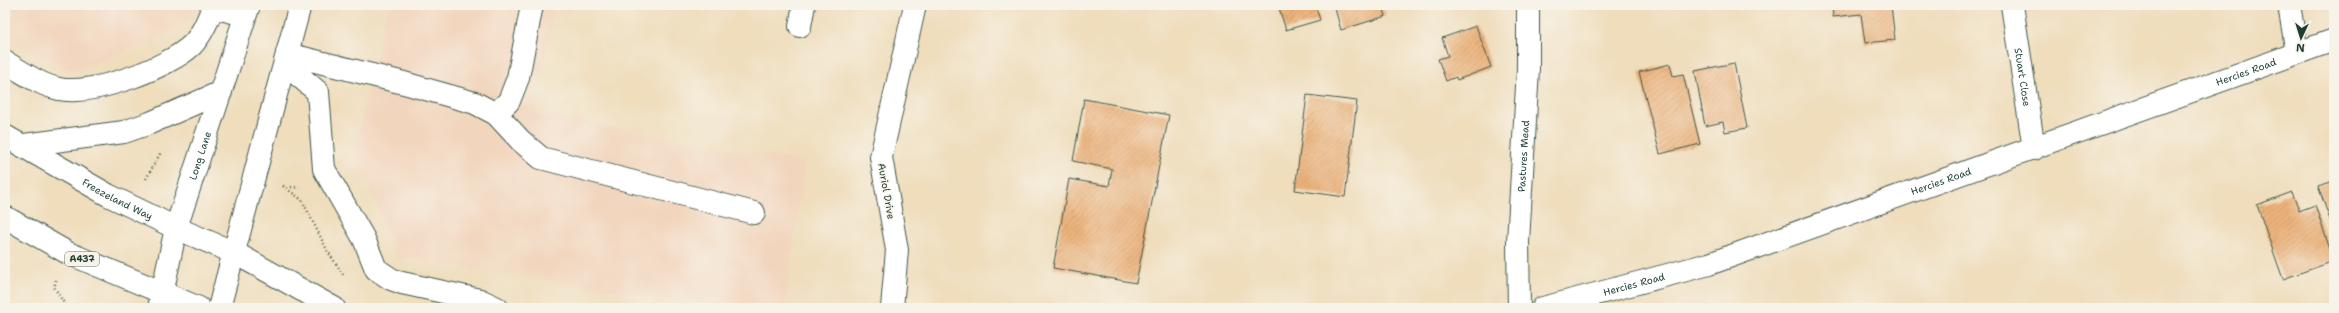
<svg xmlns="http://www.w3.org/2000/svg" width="2339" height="313" viewBox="0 0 2339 313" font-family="'Shantell Sans',sans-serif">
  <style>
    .built { fill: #f2d5bd }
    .building { fill: url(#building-hatch) }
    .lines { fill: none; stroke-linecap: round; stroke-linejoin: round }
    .lane-casing { stroke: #3e5548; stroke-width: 24 }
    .street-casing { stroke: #3e5548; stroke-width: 24 }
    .secondary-casing { stroke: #3e5548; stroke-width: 24 }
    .primary-casing { stroke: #3e5548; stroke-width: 24 }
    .path { stroke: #3e5548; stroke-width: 2.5; stroke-dasharray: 1 3; stroke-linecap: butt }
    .lane { stroke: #fff; stroke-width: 22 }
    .street { stroke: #fff; stroke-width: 22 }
    .secondary { stroke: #fff; stroke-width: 22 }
    .primary { stroke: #fff; stroke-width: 22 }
    .labels { text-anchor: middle; stroke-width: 3; stroke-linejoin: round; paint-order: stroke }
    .shield { fill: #f7f3e8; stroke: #60746a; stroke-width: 1 }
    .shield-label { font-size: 9px; font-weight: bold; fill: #1f3d34 }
    .street-label { font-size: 10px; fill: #1f3d34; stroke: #f7f3e8 }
  </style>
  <defs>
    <pattern id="building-hatch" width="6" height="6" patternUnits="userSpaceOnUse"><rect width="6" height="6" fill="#edb37b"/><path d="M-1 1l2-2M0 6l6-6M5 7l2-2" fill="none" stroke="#bf9366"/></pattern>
  </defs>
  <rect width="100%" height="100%" fill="#f7f3e8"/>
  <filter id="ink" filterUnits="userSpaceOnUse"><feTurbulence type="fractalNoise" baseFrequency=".025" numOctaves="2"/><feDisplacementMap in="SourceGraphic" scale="8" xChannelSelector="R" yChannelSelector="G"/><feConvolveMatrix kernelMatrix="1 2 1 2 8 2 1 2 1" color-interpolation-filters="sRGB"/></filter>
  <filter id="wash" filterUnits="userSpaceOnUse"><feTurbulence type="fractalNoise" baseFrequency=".012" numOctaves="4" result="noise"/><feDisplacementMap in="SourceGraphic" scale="16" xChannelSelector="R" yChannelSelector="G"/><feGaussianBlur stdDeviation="0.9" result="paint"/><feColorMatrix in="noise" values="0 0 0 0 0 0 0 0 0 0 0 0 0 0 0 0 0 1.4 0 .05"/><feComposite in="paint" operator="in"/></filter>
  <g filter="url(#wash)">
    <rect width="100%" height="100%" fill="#efddbc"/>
    <path class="built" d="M5,5H213L161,36L74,72L5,36Z
      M388,5H555L535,114L805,162L784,308H730L397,257L354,149Z"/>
    <g id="blocks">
      <path class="building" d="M1278,5H1315L1320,20L1286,30Z
        M1334,5H1382L1386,16L1341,30Z
        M1832,5H1891L1895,40L1865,43L1861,14L1833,17Z
        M1476,26L1491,67L1457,80L1456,77L1446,81L1438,59L1448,56L1442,38Z
        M1734,63L1747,128L1725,132L1723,122L1705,126L1695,71Z
        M1670,64L1673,76L1683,74L1700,144L1660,154L1639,72Z
        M1307,95L1357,101L1345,197L1295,190Z
        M1084,99L1169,115L1136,283L1053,268L1069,179L1109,186L1112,169L1073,161Z
        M2334,181V231L2318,186Z
        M2292,192L2299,211L2315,205L2334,261L2283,279L2257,205Z"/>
    </g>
  </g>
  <g filter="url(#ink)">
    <use href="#blocks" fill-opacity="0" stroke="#3e5548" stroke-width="1"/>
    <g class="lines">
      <g class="lane-casing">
        <path id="lane" d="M2289,5L2297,53
          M213,7L245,15
          M287,54L404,83L475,103L496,114L521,141L541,158L754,213
          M5,62C22,72 40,85 59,89C92,96 168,68 192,45C201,36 210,17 213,5
          M285,64L318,92L324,169L364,239L376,269L391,279L402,283L480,300L497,308
          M496,114L509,101L518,78L532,5"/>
      </g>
      <g class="street-casing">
        <g id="street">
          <path id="s1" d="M2012,5L2034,149"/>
          <path d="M800,26L804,5"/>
          <path d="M892,308L897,250L881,157L915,5"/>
          <path id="s2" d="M1519,308L1518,242L1528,69V5"/>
        </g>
      </g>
      <g class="secondary-casing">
        <g id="secondary">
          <path id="s3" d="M1543,308L1709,264L2334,40"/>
        </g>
      </g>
      <g class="primary-casing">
        <g id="primary">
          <path id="s4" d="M5,136L108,195L176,228L235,253L334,308"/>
          <path d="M24,145L124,132L150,123L221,92"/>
          <path d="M5,217L68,253L199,308"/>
          <path id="s5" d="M159,308L176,228L249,5"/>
          <path d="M219,308L300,5"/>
        </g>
      </g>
      <path class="path" d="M146,179L161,152
        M283,186L299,188
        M283,186L302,200L327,250L344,276
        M56,280L54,287L67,308"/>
      <use href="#lane" class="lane"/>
      <use href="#street" class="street"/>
      <use href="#secondary" class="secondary"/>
      <use href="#primary" class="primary"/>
    </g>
  </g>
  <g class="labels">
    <rect class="shield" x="65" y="252" width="34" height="14" rx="3"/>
    <g class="shield-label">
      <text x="82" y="262">A437</text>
    </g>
    <g class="street-label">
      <text dy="4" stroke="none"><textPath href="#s3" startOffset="742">Hercies Road</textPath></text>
      <text dy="4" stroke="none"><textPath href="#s1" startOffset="73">Stuart Close</textPath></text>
      <text dy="4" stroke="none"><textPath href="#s5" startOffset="158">Long Lane</textPath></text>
      <text dy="4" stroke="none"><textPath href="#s2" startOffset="152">Pastures Mead</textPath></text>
      <text dy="4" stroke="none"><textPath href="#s3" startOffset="418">Hercies Road</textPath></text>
      <text transform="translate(887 191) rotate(80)" y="4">Auriol Drive</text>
      <text dy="4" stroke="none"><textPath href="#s4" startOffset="129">Freezeland Way</textPath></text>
      <text dy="4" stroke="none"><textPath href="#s3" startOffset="94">Hercies Road</textPath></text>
    </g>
  </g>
  <rect width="2339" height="313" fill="none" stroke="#f7f3e8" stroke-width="20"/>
  <g transform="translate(2301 38) rotate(184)" stroke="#f7f3e8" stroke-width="3" paint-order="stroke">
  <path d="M0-3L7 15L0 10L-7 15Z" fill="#1f3d34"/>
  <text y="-6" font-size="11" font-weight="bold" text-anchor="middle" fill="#1f3d34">N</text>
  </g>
</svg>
